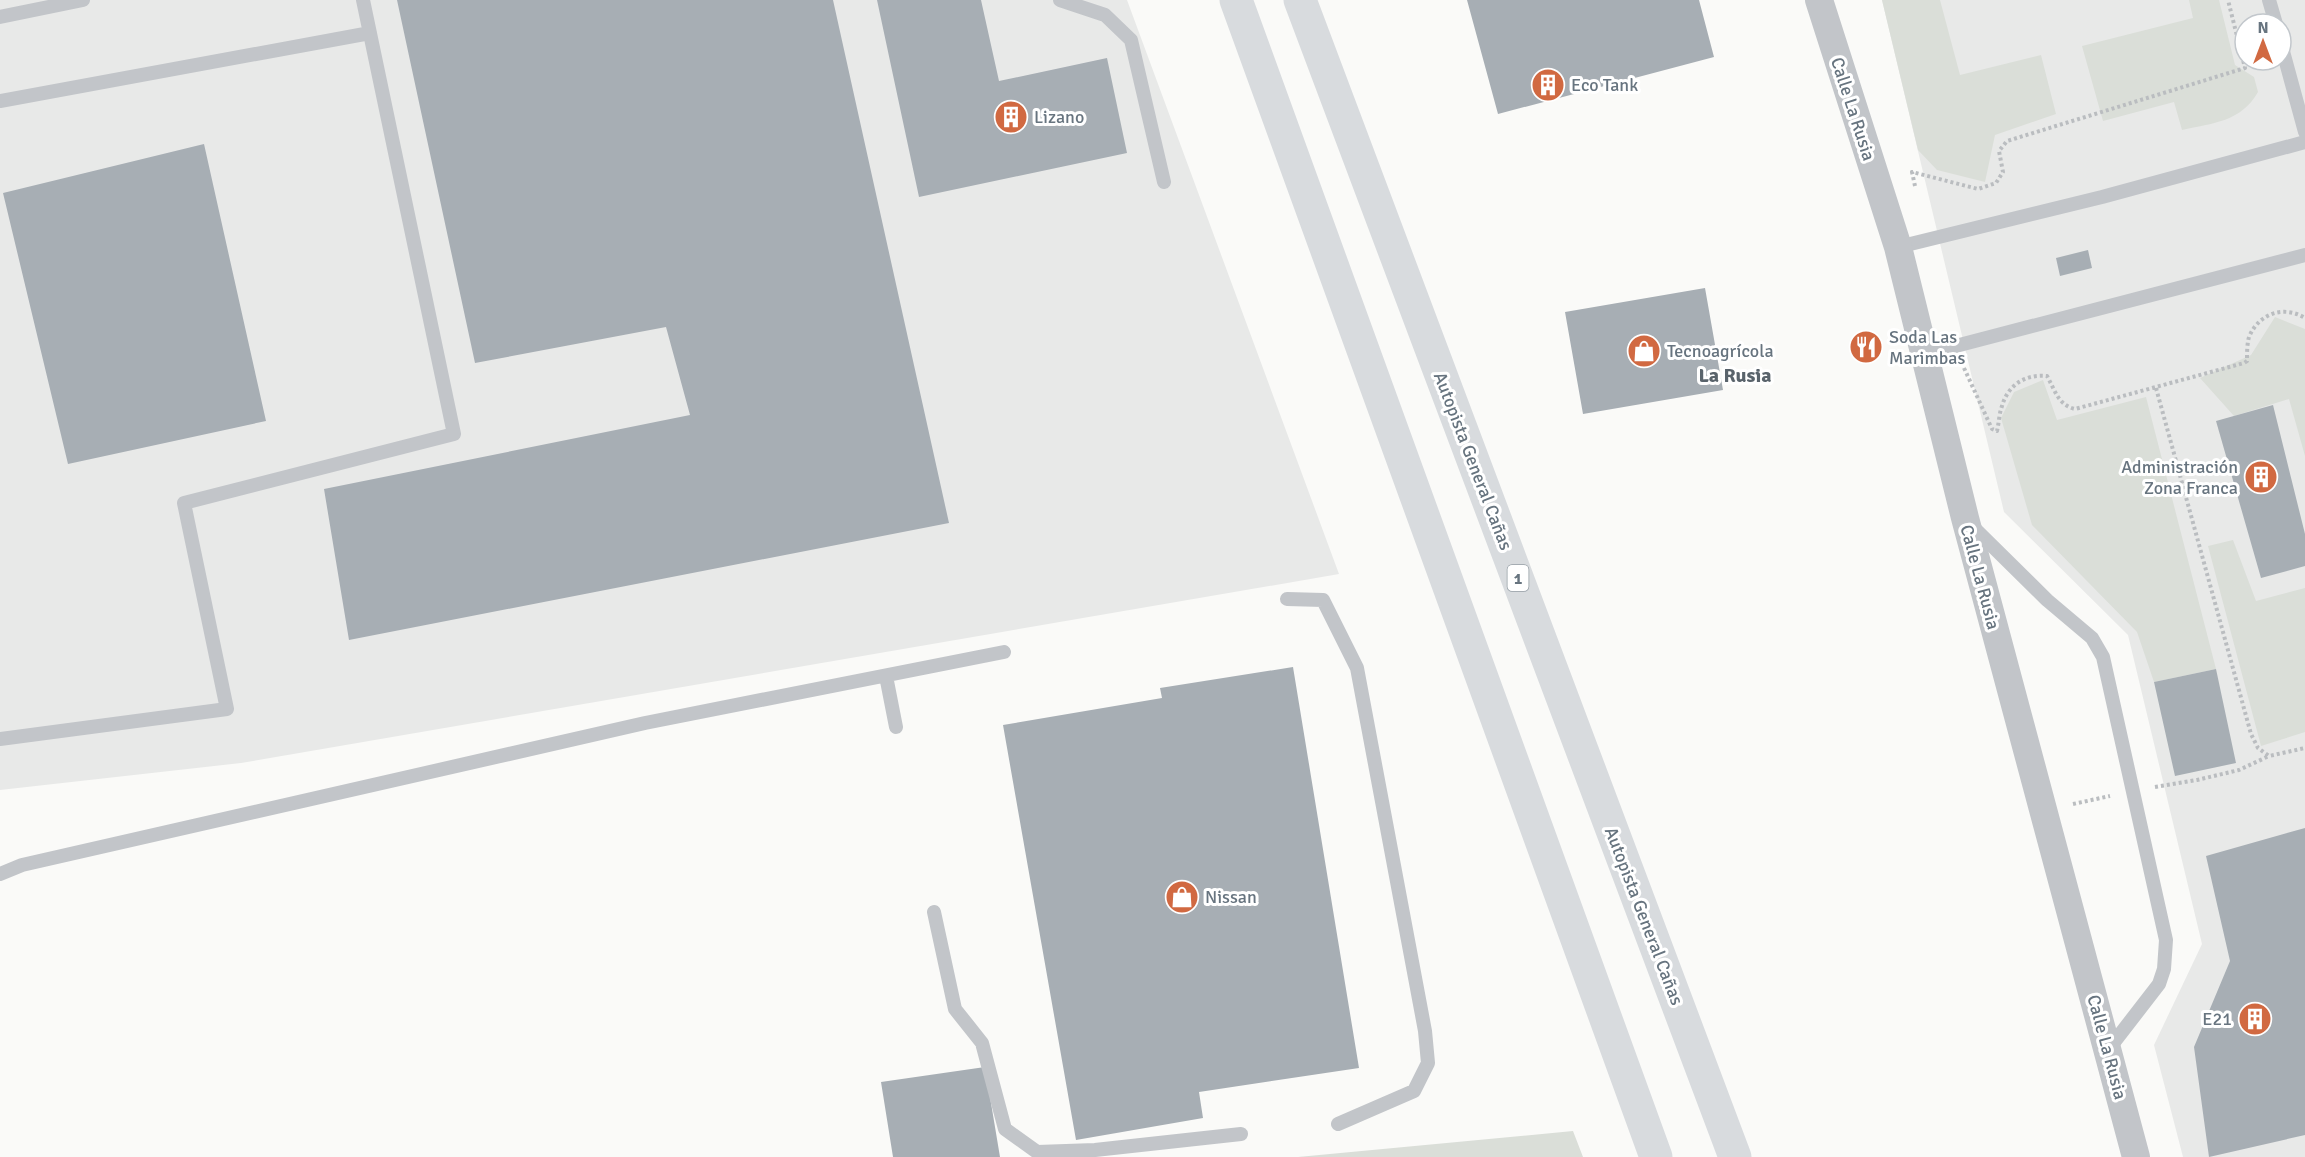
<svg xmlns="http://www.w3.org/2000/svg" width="2305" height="1157" viewBox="0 0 2305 1157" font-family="Signika,sans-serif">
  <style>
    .built { fill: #e8e9e8; fill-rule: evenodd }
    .green { fill: #daded8 }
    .building { fill: #a7aeb4 }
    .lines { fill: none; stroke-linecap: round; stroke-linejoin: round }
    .path { stroke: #babdc0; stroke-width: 4; stroke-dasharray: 3 3; stroke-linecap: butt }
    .service { stroke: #c2c5c9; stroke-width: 14 }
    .minor { stroke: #c2c5c9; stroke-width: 28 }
    .trunk { stroke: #d8dbde; stroke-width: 33 }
    .labels { text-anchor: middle; stroke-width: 6; stroke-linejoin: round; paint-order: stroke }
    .shield { fill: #fff; stroke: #959ea5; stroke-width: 1.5 }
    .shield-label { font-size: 16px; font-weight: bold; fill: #67747f }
    .poi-label { font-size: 18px; fill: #67747f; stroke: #fff; text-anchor: start }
    .street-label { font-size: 18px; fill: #67747f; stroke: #fff }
    .neighbourhood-label { font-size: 20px; font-weight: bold; fill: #59636b; stroke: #fff }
  </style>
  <rect width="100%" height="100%" fill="#fafaf8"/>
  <path class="built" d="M0,0H1127L1339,574L241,763L0,790Z
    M1882,0H2305V1157H2183L2154,1045L2202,944L2128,635L2004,512ZM2245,24H2281V60H2245Z"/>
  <path class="green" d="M1882,0H1940L1960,75L2041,55L2056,114L1995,135L1985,182L1937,170L1918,150Z
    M2189,0H2219L2235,65L2254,77L2258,92C2241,122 2213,123 2182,130L2174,102L2103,121L2082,46L2193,18Z
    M2275,317L2305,329V456L2289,399L2234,416L2200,378L2251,355Z
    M2043,380L2057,420L2146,397L2216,669L2154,682L2137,632L2032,525L2001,418L2014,392Z
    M2233,540L2256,601L2305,588V732L2261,746L2208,546Z
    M1573,1131L1583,1157H1298Z"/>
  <path class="building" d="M397,0H833L949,523L349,640L324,489L690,415L666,327L475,363Z
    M877,0H981L999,81L1107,58L1127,153L919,197Z
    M1467,0H1699L1714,57L1498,114Z
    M204,144L266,421L68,464L3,193Z
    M2088,250L2092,268L2060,276L2056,258Z
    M1705,288L1723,390L1583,414L1565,312Z
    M2273,405L2305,534V566L2261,578L2216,421Z
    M1293,667L1359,1068L1199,1092L1203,1118L1076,1140L1003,725L1162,698L1160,688Z
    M2216,669L2236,763L2175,776L2154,682Z
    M2305,828V1135L2209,1157L2194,1047L2230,961L2206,856Z
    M985,1067L1000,1157H893L881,1082Z"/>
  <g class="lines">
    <path class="path" d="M1915,186L1912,172L1978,189L1996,183L2003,172L1999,151L2007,141L2245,68L2228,0
      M1964,368L1992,429L1997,431C1999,423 1999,414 2002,406C2008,385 2025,374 2047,376C2055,390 2058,405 2075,409L2244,363L2247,361C2247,353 2247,344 2249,337C2259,313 2284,305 2305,318
      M2156,388L2251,734L2258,748L2269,756L2305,748
      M2155,787L2197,780L2239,770L2269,756
      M2073,804L2110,796"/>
    <path class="service" d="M1060,0L1105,15L1131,40L1164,182
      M2269,0L2276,24
      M0,17L83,0
      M2281,44L2305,132
      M0,101L370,33
      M1898,247L2102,197L2305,142
      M1925,354L2305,255
      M1972,526L2047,600L2092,638L2103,657L2166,940L2164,969L2159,984L2108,1050
      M1287,599L1323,600L1357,668L1425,1031L1428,1063L1414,1091L1338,1124
      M886,676L896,727
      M0,739L227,709L184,503L454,434L363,0
      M0,874L22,865L645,723L1004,652
      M934,912L955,1009L982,1043L1005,1129L1037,1152L1095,1150L1241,1134"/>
    <path class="minor" d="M1819,0L1898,247L1965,518L2136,1157"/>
    <path class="trunk" d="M1236,0L1656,1157
      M1300,0L1735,1157"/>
  </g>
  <defs>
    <g id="building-disc" transform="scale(1.725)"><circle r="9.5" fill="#d16941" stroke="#fff"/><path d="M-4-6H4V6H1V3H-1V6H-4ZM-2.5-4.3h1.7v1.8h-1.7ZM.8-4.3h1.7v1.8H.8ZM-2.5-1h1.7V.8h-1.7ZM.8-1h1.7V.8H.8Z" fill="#fff"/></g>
    <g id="restaurant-disc" transform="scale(1.725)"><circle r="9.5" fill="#d16941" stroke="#fff"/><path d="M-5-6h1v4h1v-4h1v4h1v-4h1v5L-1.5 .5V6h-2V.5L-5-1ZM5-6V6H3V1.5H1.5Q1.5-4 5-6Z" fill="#fff"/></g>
    <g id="shop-disc" transform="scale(1.725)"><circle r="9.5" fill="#d16941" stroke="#fff"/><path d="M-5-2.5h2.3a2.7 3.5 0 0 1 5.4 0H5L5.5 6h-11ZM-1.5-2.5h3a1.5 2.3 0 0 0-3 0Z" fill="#fff"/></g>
  </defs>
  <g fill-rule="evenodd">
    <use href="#building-disc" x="1548" y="85"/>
    <use href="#building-disc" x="1011" y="117"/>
    <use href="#restaurant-disc" x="1866" y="347"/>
    <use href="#shop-disc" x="1644" y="351"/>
    <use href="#building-disc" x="2261" y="477"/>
    <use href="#shop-disc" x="1182" y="897"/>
    <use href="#building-disc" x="2255" y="1019"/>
  </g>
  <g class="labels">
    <rect class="shield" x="1507.5" y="565" width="21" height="26" rx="4.5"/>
    <g class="shield-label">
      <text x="1518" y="584">1</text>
    </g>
    <g class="poi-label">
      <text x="1571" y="91">Eco Tank</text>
      <text x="1034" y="123">Lizano</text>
      <text x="1889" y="343">Soda Las<tspan x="1889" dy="21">Marimbas</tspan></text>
      <text x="1667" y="357">Tecnoagrícola</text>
      <text x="2238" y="473" text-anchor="end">Administración<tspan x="2238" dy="21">Zona Franca</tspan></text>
      <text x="1205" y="903">Nissan</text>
      <text x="2232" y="1025" text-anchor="end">E21</text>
    </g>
    <g class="street-label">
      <text transform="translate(1853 109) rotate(72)" y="6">Calle La Rusia</text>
      <text transform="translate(1473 461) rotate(69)" y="6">Autopista General Cañas</text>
      <text transform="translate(1980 577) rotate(75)" y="6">Calle La Rusia</text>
      <text transform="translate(1644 916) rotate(69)" y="6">Autopista General Cañas</text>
      <text transform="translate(2107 1047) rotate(75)" y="6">Calle La Rusia</text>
    </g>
    <g class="neighbourhood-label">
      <text x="1735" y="382">La Rusia</text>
    </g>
  </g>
  <g transform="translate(2263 42)"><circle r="28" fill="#ffffff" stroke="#c2c7cc" stroke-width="1.5"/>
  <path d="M0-4.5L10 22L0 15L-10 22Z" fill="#d16941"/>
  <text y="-9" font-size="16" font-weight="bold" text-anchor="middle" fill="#67747f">N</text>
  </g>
</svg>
